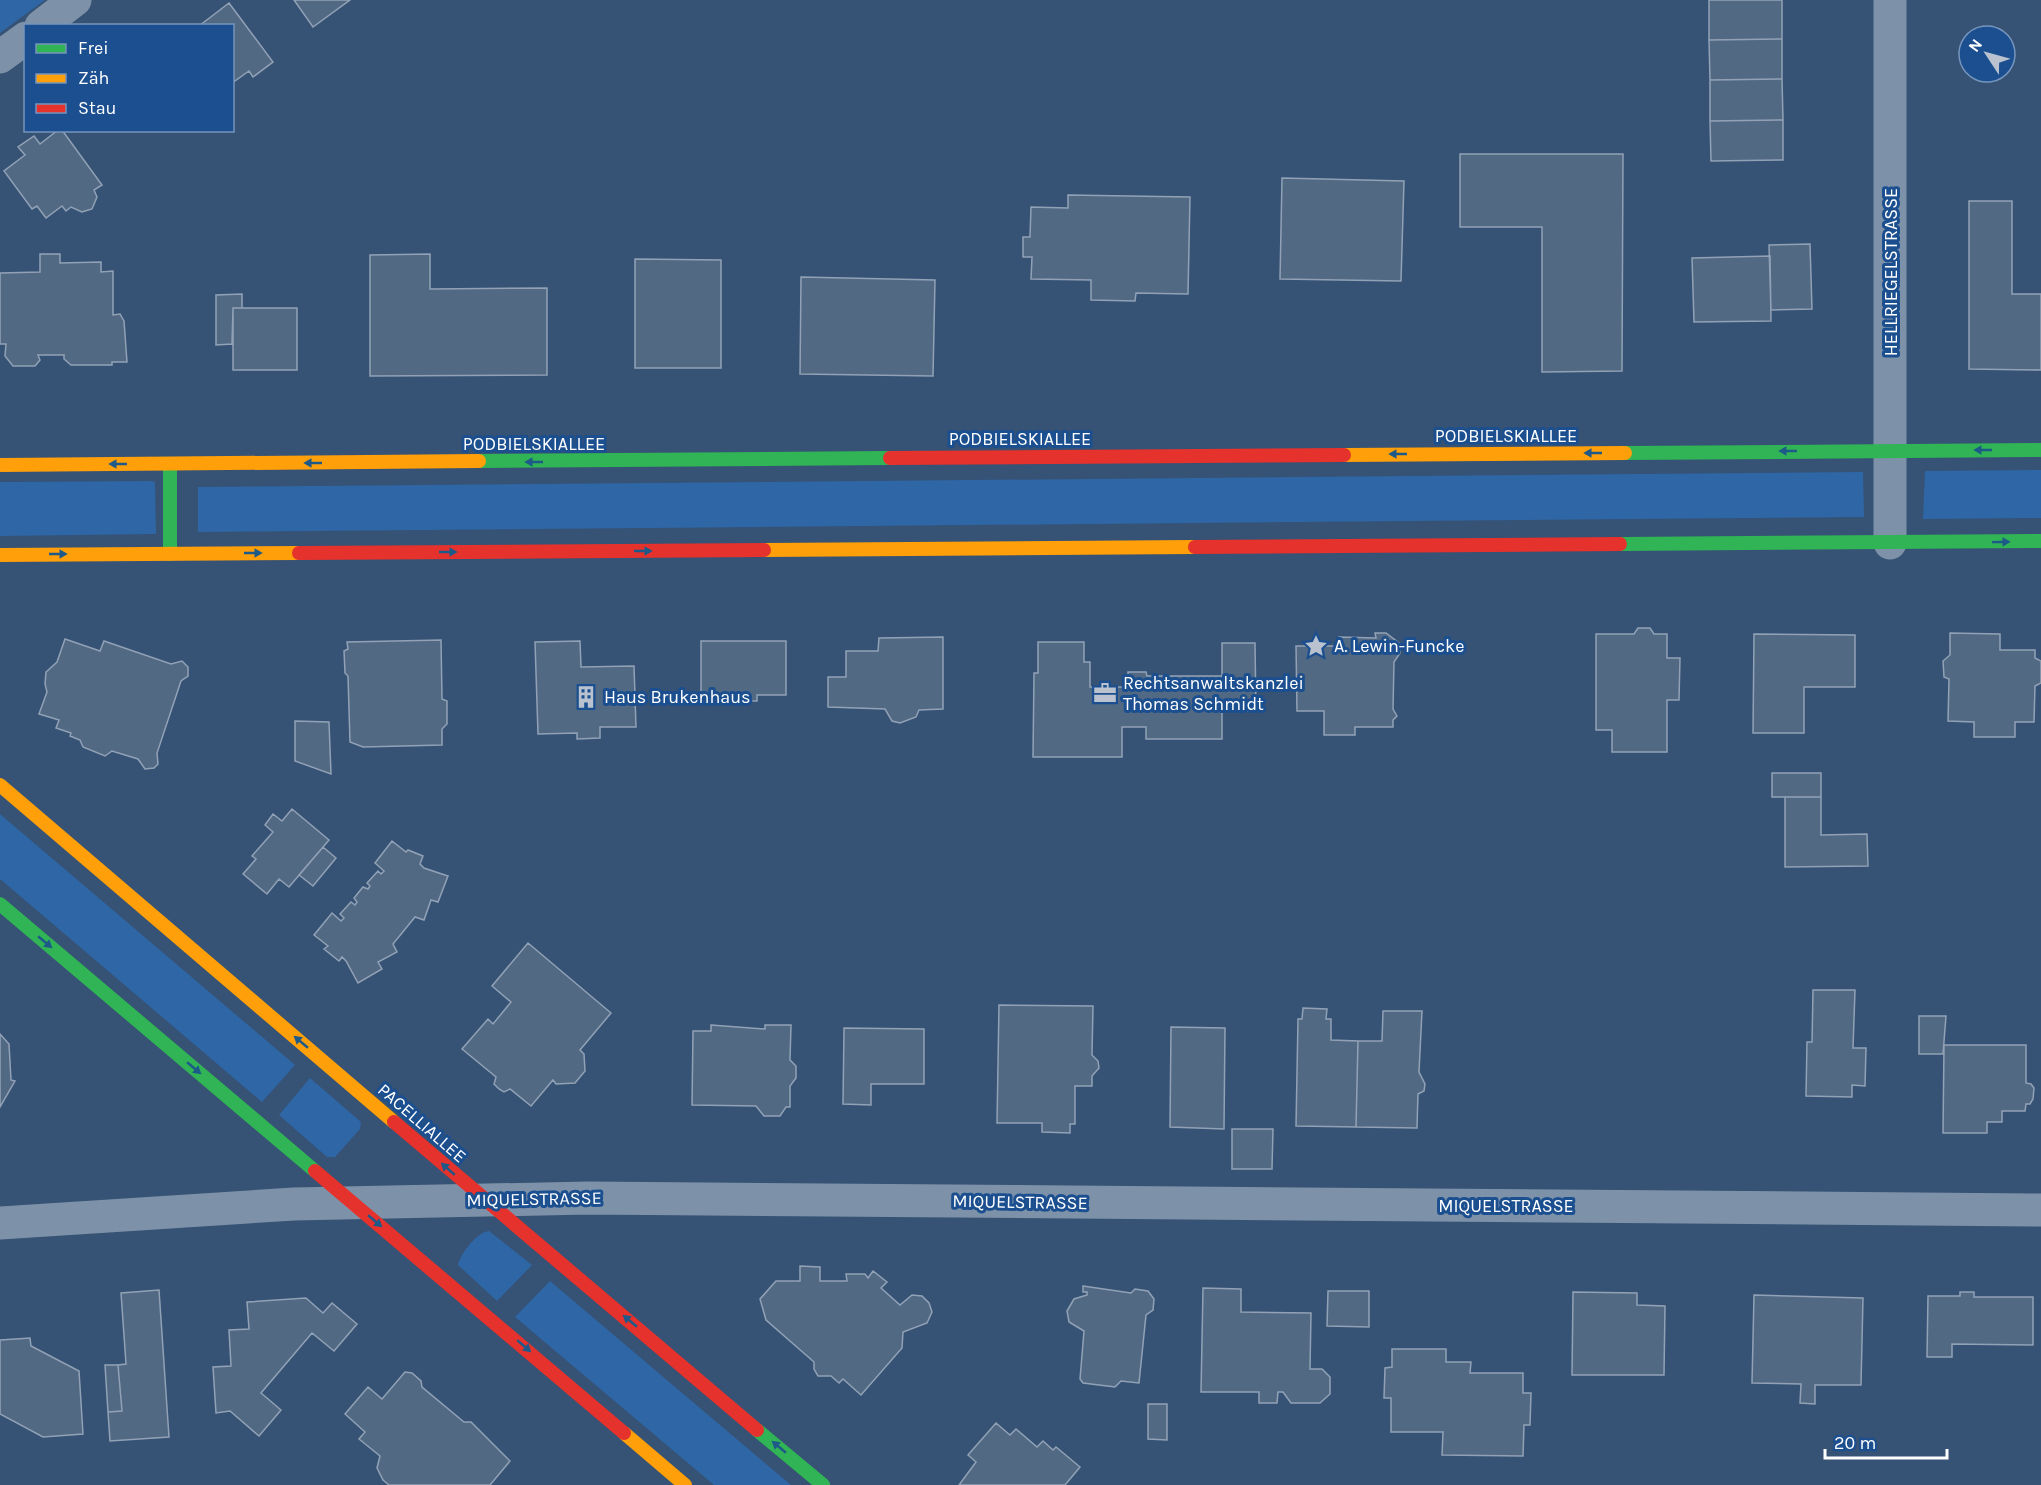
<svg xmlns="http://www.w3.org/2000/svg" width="2041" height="1485" viewBox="0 0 2041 1485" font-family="Karla,sans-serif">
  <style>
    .green { fill: #2f66a5 }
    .building { fill: #526984; stroke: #92a2b6; stroke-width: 1.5 }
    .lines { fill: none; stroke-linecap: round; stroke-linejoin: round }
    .street { stroke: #7d92a8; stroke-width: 33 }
    .fast { stroke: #30b455; stroke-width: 14 }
    .slow { stroke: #ff9f0a; stroke-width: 14 }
    .jam { stroke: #e5322d; stroke-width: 14 }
    .oneway { fill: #1d5989 }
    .labels { text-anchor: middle; stroke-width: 6; stroke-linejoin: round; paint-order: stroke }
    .street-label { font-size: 18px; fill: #fff; stroke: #1b4f8f }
    .poi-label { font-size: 18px; fill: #fff; stroke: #1b4f8f; text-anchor: start }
  </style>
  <rect width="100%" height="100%" fill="#365274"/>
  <path class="green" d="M0,0H45L0,33Z
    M2041,470V518L1923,519L1925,471Z
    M1863,472L1864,517L198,532V487Z
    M152,481L155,482L156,534L0,536V482Z
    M0,814L295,1065L262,1102L0,879Z
    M310,1078L361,1122L360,1129L335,1157H327L279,1115Z
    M489,1231L532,1265L497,1301L458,1265C460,1254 477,1232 489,1231Z
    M550,1281L791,1485H714L515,1317Z"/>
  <path class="building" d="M294,0H350L313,27Z
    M1709,0H1782V39L1709,40Z
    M229,3L273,62L253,77L249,71L232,83V26H199Z
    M1782,39V79L1710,80L1709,40Z
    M1782,79L1783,120L1710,121V80Z
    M1783,120V160L1711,161L1710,121Z
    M58,130H62L102,185L94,190L97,197L92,209L82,212L71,207L66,211L62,206L46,218L37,206L32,209L4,171L25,155L18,147L34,136L40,144Z
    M1460,154H1623L1622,371L1542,372V227H1460Z
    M1282,178L1404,181L1401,281L1280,279Z
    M1068,195L1190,197L1188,294L1136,293L1135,301L1091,300V280L1031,279L1032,257H1023V237H1030L1031,207L1068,208Z
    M1969,201H2012V294H2041V370L1969,369Z
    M1810,244L1812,309L1771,310L1769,245Z
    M40,254H60V263L101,262V272L113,271V315L120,314L124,321L127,362H112V365H71L64,359V355H38L40,360L35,366H13L5,356L6,344H0V273L40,272Z
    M430,254V289L547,288V375L370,376V255Z
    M1770,256L1771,321L1694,322L1692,258Z
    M635,259L721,260V368H635Z
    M801,277L935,280L933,376L800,374Z
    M242,294V308H233L232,344L216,345V295Z
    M233,308H297V370H233Z
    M1638,628H1650L1654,634H1667V658H1680L1679,700H1667V752H1612V730H1596V634H1634Z
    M1375,633H1386L1399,643L1400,653L1394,662L1393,709L1397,716L1393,720V727H1355V735H1324V711H1297L1296,646H1338L1339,637L1376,638Z
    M1950,633L2000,634V650H2035V658L2041,661V683L2035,686L2034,722H2015V737H1974V722L1948,721L1949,679L1944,677L1943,661L1950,655Z
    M1754,634L1855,635V687H1804V733H1753Z
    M943,637V709L919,710L916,717L900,723L892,721L885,709L828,707V677H846V651H878L879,638Z
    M65,639L100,651L104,641L171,664L182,661L188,667V676L181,681L157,753L158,764L154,768L145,769L138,759L112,751L105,756L83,747L80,740L70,736L71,733L56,728L59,720L39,714L47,692L45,684L46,672L57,662Z
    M441,640L442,699L447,701V724L442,729V745L363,747L350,742L348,676L345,673L344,651L348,649L347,642Z
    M580,641L581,667L634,666L636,727H600V738L577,739V733L538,734L535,642Z
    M701,641H786V695H757V701H730V695L701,694Z
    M1038,642H1084V662H1090V687H1128V672H1146L1147,676H1222V643H1255L1256,711H1222V739H1146V727H1122V757H1033L1034,673H1038Z
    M295,721L329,722L331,774L295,761Z
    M1772,773H1821V797H1772Z
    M1785,797H1821V835L1867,834L1868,866L1785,867Z
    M292,809L329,840L289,887L279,879L267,894L243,874L256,859L252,856L273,832L265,825L273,814L282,821Z
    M392,841L406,852L408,850L423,856L420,864L424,868L448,876L438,902L431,900L424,920L415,917L393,944L397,952L378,962L382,969L358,983L346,961L342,957L339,961L324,949L328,946L314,935L332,913L341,921L344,918L340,914L351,902L355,905L357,902L354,898L363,887L368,889L370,886L367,883L378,871L381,874L384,871L375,863Z
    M323,847L336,858L313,886L299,875Z
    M528,943L611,1013L580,1050L584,1054L585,1071L575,1083L556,1084L553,1080L531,1106L510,1089L504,1092L499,1089L494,1084L496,1077L462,1049L488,1019L493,1024L511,1002L492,986Z
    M1813,990H1855L1853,1048H1866L1865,1086L1852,1085V1097L1806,1096L1807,1042H1812Z
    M999,1005L1093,1006L1092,1055L1098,1061L1099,1068L1092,1076V1086H1075V1124H1070V1133L1042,1132V1123H997Z
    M1303,1008L1327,1009L1326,1019H1331V1040L1358,1041L1356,1127L1296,1126L1298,1019H1302Z
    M1383,1011H1422L1419,1072L1425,1084L1424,1091L1418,1094L1417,1128L1356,1127L1358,1041H1382Z
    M1919,1016H1946L1943,1054H1919Z
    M711,1025L765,1029V1025H791L790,1060L796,1066V1078L790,1086V1107H786L780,1116H764L756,1106L692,1105L693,1031H711Z
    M1171,1027L1225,1028L1224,1129L1170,1127Z
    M844,1028L924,1029V1084H871V1105L843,1104Z
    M0,1034L9,1044L11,1080L15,1081L0,1107Z
    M1944,1045H2026V1083L2031,1084L2034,1088L2033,1099L2030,1104H2026L2025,1111H2002V1122H1987V1133H1943Z
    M1232,1129H1273L1272,1169H1232Z
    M800,1266L820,1267V1281H847L846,1274H865L868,1278L873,1271L887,1282L881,1288L900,1305L912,1295L922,1296L929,1303L932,1312L927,1323L903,1332L902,1348L861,1395L843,1379L839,1383L831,1376H818L814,1369V1362L766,1320L760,1299L776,1281H800Z
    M1083,1286L1131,1293L1135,1289L1148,1291L1154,1299L1153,1310L1146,1315L1139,1383L1121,1381L1115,1387L1083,1383L1080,1379L1084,1331L1069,1322L1067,1311L1074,1299L1087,1295V1292H1083Z
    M1203,1288L1241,1289V1312L1311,1313L1310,1369H1322L1330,1377V1394L1320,1403H1291L1283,1392H1278L1277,1403H1259V1392H1201Z
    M159,1290L169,1437L110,1441L108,1412L122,1411L118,1365L126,1364L121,1293Z
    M1328,1291H1369V1327L1327,1326Z
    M1573,1292L1637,1293V1305L1665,1306L1664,1375H1572Z
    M1960,1292H1974V1297H2033V1345L1952,1344V1357H1927L1928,1296H1960Z
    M1754,1295L1863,1298L1861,1385H1815V1404L1800,1403L1801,1384L1752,1383Z
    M306,1298L323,1313L332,1303L357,1324L334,1351L312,1333L261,1393L281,1410L259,1436L230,1411L216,1413L213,1367L231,1366L229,1330L249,1329L247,1302Z
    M30,1338L31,1346L79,1371L83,1434L43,1437L0,1414V1340Z
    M1392,1349H1446V1362H1471L1470,1373H1523V1393H1531L1530,1425H1524L1523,1456L1442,1455L1443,1432H1391V1398H1384L1385,1368L1392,1367Z
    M105,1365H118L122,1411L108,1412Z
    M405,1372L412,1373L421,1381L422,1387L464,1422H471L510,1461L490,1485H389L383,1480L377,1468L380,1456L359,1439L365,1432L345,1414L368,1387L382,1399Z
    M1148,1404H1167V1440L1148,1439Z
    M996,1423L1010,1435L1016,1429L1037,1447L1043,1441L1053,1450L1056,1447L1080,1467L1065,1485H959L976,1462L968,1455Z"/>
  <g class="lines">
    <path class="street" d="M1890,0V543
      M41,26L75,0
      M0,57L26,38
      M0,1223L294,1204L588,1198L2041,1210"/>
    <path class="fast" d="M1625,453L2041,450
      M479,461L890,458
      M170,464V554
      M1620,544L2041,541
      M0,904L315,1171
      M757,1430L823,1485"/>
    <path class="slow" d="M1344,455L1625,453
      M0,465L479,461
      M764,550L1195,547
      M0,555L299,553
      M0,785L394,1122
      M624,1433L685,1485"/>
    <path class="jam" d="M890,458L1344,455
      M1195,547L1620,544
      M299,553L764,550
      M394,1122L757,1430
      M315,1171L624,1433"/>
  </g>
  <defs><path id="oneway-solid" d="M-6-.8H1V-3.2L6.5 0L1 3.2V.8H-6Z" transform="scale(1.5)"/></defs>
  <g class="oneway">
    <use href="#oneway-solid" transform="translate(1983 450) rotate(180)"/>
    <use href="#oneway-solid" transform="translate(1788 451) rotate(180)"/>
    <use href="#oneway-solid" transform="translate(1593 453) rotate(180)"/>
    <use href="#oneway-solid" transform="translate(1398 454) rotate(180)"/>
    <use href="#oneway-solid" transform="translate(534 462) rotate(180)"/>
    <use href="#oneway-solid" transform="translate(313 463) rotate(180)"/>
    <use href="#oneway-solid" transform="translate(118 464) rotate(180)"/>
    <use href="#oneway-solid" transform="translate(2001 542) rotate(-1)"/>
    <use href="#oneway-solid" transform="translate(643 551)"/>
    <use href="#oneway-solid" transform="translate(448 552)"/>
    <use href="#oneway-solid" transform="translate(253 553)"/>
    <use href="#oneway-solid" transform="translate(58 554)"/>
    <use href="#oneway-solid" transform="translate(45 942) rotate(40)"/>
    <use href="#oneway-solid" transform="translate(301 1042) rotate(-140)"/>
    <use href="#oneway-solid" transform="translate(194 1068) rotate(40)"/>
    <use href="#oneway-solid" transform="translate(448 1169) rotate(-139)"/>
    <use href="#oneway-solid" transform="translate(375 1221) rotate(40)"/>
    <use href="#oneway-solid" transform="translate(630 1321) rotate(-140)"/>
    <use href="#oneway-solid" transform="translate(524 1346) rotate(41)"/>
    <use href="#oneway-solid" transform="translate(779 1447) rotate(-140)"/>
  </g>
  <defs>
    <g id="sight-bare" transform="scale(1.8)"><path d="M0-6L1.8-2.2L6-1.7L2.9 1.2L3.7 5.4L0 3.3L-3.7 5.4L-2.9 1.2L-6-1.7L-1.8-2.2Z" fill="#b9c2ce" stroke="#1b4f8f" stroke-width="2.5" paint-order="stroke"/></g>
    <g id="office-bare" transform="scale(1.8)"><path d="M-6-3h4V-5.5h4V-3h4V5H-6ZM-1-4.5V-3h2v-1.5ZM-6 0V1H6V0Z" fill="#b9c2ce" stroke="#1b4f8f" stroke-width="2.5" paint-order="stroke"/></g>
    <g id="building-bare" transform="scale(1.8)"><path d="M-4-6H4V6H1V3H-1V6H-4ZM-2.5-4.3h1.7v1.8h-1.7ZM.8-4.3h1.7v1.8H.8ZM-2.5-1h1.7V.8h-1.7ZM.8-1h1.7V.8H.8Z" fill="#b9c2ce" stroke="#1b4f8f" stroke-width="2.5" paint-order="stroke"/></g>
  </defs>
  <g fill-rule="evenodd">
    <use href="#sight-bare" x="1316" y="646"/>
    <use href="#office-bare" x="1105" y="693"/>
    <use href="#building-bare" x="586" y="697"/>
  </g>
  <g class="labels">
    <g class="street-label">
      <text transform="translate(1891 272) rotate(-90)" y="6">HELLRIEGELSTRASSE</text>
      <text x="1506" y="442">PODBIELSKIALLEE</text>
      <text x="1020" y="445">PODBIELSKIALLEE</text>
      <text x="534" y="450">PODBIELSKIALLEE</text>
      <text transform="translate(422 1123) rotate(41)" y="6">PACELLIALLEE</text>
      <text transform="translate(534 1199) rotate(-1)" y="6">MIQUELSTRASSE</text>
      <text transform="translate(1020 1202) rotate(1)" y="6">MIQUELSTRASSE</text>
      <text x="1506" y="1212">MIQUELSTRASSE</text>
    </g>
    <g class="poi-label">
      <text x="1334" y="652">A. Lewin-Funcke</text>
      <text x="1123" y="689">Rechtsanwaltskanzlei<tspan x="1123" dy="21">Thomas Schmidt</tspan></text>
      <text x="604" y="703">Haus Brukenhaus</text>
    </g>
  </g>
  <rect x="24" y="24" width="210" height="108" fill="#1b4f8f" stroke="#7695bc" stroke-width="1.5"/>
  <rect x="36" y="44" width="30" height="9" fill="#30b455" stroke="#7695bc" stroke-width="1.5"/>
  <text x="78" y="54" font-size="18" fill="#ffffff">Frei</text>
  <rect x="36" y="74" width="30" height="9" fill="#ff9f0a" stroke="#7695bc" stroke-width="1.5"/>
  <text x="78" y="84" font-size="18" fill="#ffffff">Zäh</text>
  <rect x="36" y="104" width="30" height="9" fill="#e5322d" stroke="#7695bc" stroke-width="1.5"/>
  <text x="78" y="114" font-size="18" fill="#ffffff">Stau</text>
  <g transform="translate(1987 54) rotate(306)"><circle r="28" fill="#1b4f8f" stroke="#7695bc" stroke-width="1.5"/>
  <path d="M0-4.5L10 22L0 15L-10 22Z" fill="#b9c2ce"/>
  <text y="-9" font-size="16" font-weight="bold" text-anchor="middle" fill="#ffffff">N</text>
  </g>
  <path d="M1825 1449v9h122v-9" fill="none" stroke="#ffffff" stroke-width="3"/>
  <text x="1834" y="1449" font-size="18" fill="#ffffff" stroke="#1b4f8f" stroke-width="4.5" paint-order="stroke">20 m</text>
</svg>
